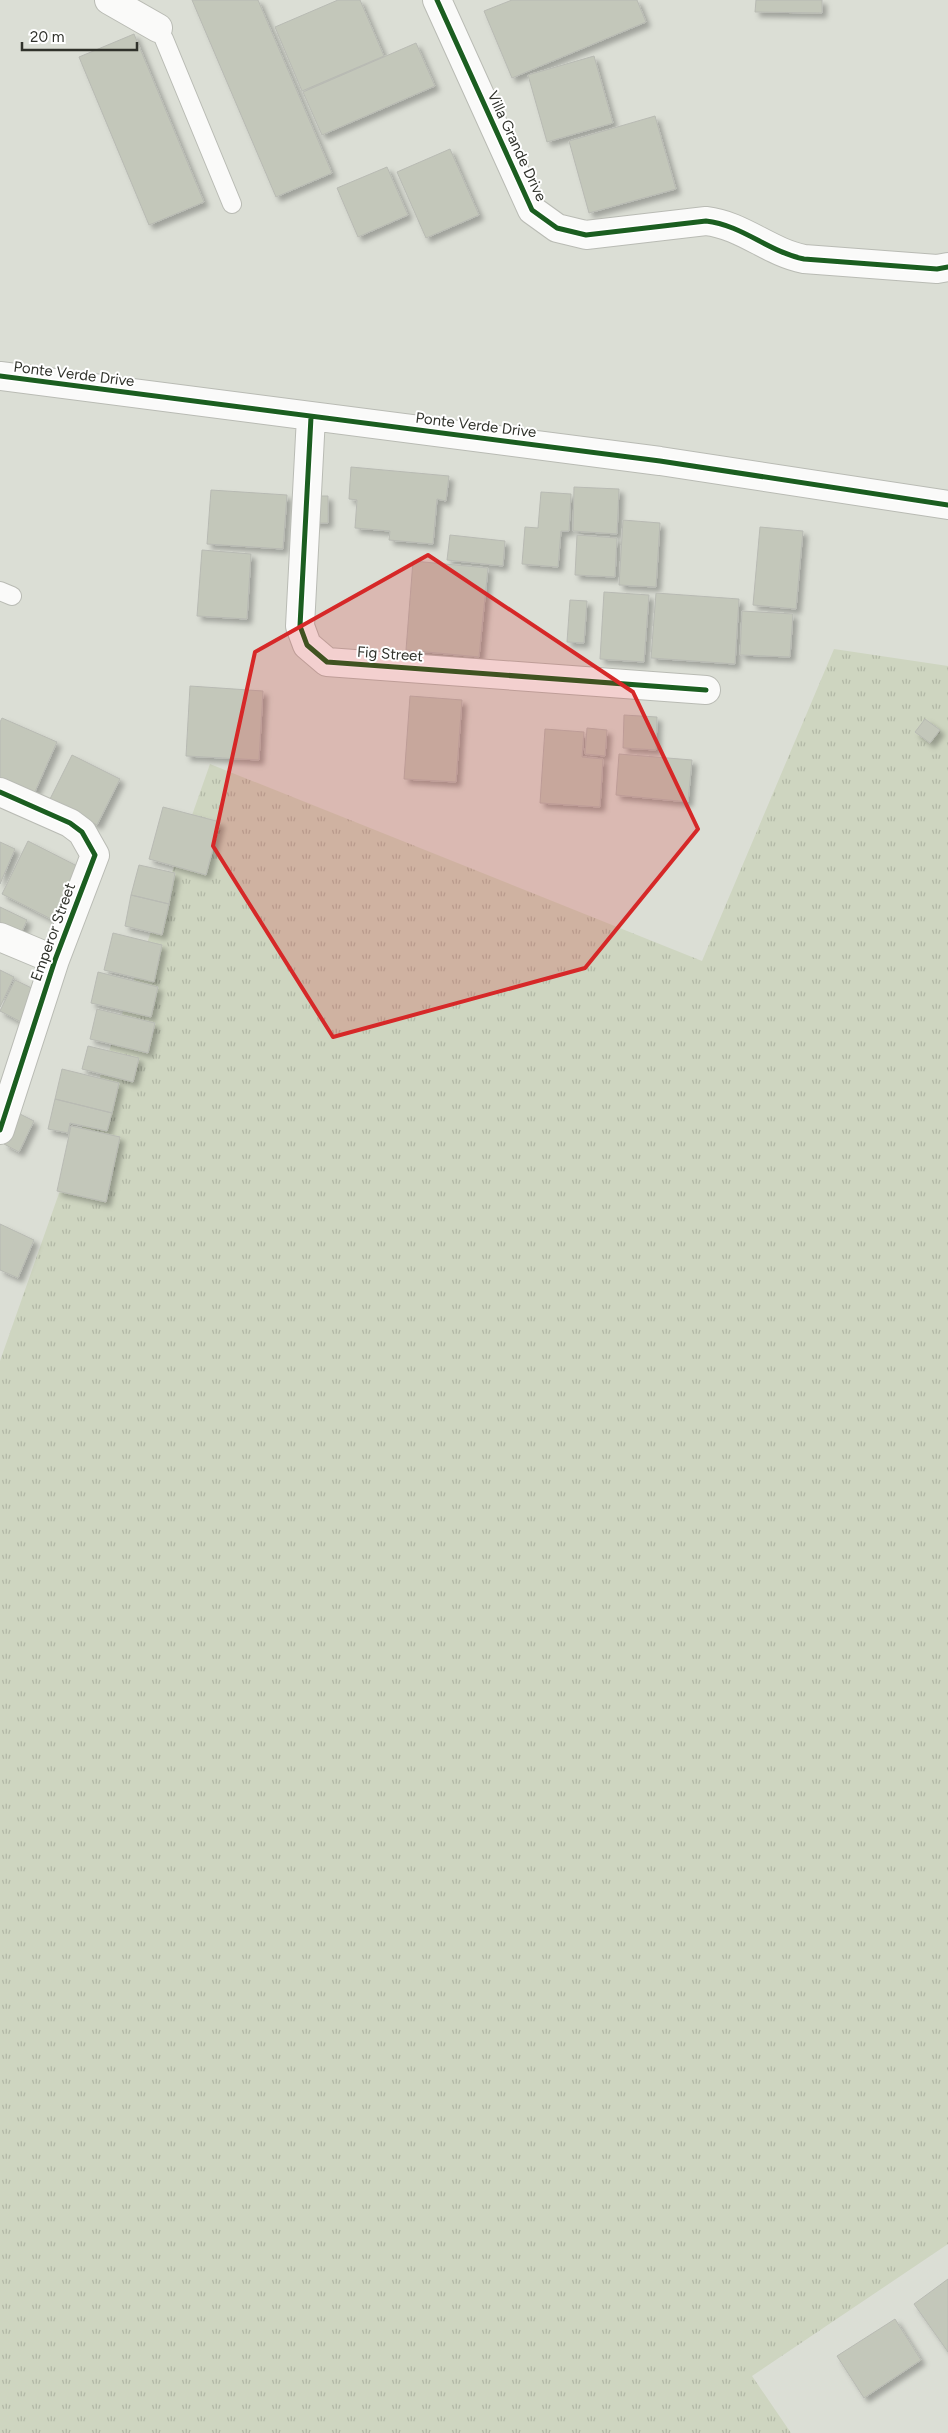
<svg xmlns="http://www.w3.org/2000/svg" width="948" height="2433" viewBox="0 0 948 2433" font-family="Figtree,sans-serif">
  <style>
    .grass { fill: url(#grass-tufts) }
    .building { fill: #c3c7ba; stroke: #b8bab3; filter: url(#shadow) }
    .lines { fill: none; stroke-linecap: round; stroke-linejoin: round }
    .lane-casing { stroke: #b9bbb4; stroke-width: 20 }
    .street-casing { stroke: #b9bbb4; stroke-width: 30 }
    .lane { stroke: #fafaf9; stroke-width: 18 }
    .street { stroke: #fafaf9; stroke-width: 28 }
    .cycleway-casing { stroke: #fff; stroke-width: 8 }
    .cycleway { stroke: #1b5e20; stroke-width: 5 }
    .marked { fill: #d62828; fill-opacity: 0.2; stroke: #d62828; stroke-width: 4; stroke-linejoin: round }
    .labels { text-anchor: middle; stroke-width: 4; stroke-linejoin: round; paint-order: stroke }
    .street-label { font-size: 15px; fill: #30322b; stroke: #fff }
  </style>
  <defs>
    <pattern id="grass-tufts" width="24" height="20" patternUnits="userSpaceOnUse" patternTransform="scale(1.25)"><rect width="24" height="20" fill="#ced5c0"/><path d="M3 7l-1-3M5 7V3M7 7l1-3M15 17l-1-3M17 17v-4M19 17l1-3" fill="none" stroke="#b1b7a5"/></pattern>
    <filter id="shadow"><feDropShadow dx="4.5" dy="4.5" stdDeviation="2.5" flood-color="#0004"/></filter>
  </defs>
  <rect width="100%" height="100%" fill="#dbded5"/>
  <path class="grass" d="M834,649L948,666V2244L752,2376L791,2433H0V1361L210,764L702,961Z"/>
  <path class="building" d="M192,0H258L332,173L276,197Z
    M338,0H360L384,56L302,91L275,27Z
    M512,0H637L646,22L512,78L484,11Z
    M756,0H822V13L755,12Z
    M134,34L204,202L149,225L79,57Z
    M416,43L435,86L322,135L303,92Z
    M594,56L613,123L547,142L528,75Z
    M655,116L676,189L589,213L569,141Z
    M450,149L479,215L426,238L397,172Z
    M387,167L408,215L358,237L337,188Z
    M351,467L449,476L446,501L437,499L433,544L389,540L390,531L355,528L357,500L349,499Z
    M574,487L619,489L617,534L573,531Z
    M211,490L287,495L283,549L207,544Z
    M541,492L571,494L569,531H561L558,567L522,564L525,527L538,528Z
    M311,496H328V523H311Z
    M623,520L660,523L656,587L619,585Z
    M760,527L803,531L796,609L753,605Z
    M450,535L505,541L503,566L447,560Z
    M577,535L617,538L615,577L575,575Z
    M202,550L251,554L247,619L197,616Z
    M413,561L488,568L479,657L406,650Z
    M604,592L649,595L644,662L600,659Z
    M656,593L739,599L735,664L651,658Z
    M570,600L587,601L584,643L567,642Z
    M742,611L793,614L790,657L740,655Z
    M190,686L263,691L259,760L186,756Z
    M410,696L462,700L456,782L404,779Z
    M624,715L657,717L656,750L623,748Z
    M2,718L57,742L34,794L0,780V722Z
    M925,719L940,730L930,743L915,732Z
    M587,728L607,730L605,756L585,754Z
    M545,729L584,732L582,757L603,759L600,807L540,803Z
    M619,754L692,760L688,802L616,795Z
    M72,755L120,779L97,825L49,801Z
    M163,807L220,822L206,875L149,859Z
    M28,841L85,870L59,923L2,894Z
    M0,842L15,849L0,884Z
    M139,865L175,873L169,904L131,895Z
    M131,895L169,904L162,935L125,926Z
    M0,907L27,920L18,941L0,933Z
    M113,933L162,945L154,982L104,970Z
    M0,970L14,977L0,1007Z
    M98,972L158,987L151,1017L91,1003Z
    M15,980L40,992L25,1024L0,1011Z
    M97,1009L155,1023L148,1053L90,1039Z
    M88,1046L139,1058L133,1082L82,1069Z
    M62,1069L119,1083L112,1113L55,1099Z
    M55,1099L112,1113L107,1131L70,1123L68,1133L48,1129Z
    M18,1113L34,1121L19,1152L4,1144Z
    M71,1126L120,1137L106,1202L57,1191Z
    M0,1224L34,1240L18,1278L0,1270Z
    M948,2279V2352L914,2304Z
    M895,2319L921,2360L864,2398L837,2356Z"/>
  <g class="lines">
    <g class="lane-casing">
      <path id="lane" d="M158,28L164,39L232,204
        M0,591L12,596"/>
    </g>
    <g class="street-casing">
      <path id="street" d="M109,0L158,28
        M437,0L532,210L557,228L586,235L706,221C742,225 769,252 804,259L937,269L948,267
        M0,376L660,461L948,505
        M311,417L300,626L307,645L327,662L706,690
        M0,792L70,823L82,832L95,855L55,960L0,1130
        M0,937L55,960"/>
    </g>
    <use href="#lane" class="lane"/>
    <use href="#street" class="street"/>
    <g class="cycleway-casing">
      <path id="cycleway" d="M437,0L532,210L557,228L586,235L706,221C742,225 769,252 804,259L937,269L948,267
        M0,376L660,461L948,505
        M311,417L300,626L307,645L327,662L706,690
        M0,792L70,823L82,832L95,855L55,960L0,1130"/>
    </g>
    <use href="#cycleway" class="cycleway"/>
  </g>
  <path class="marked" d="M428,555L633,692L698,829L585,968L333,1037L213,846L255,652Z"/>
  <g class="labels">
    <g class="street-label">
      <text transform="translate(517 146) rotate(65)" y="5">Villa Grande Drive</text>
      <text transform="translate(74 374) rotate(7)" y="5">Ponte Verde Drive</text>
      <text transform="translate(476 425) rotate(7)" y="5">Ponte Verde Drive</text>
      <text transform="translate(390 654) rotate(4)" y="5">Fig Street</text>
      <text transform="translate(53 932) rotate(-70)" y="5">Emperor Street</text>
    </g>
  </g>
  <path d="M22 42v8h115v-8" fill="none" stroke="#30322b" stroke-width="2.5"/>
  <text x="30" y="42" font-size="15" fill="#30322b" stroke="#ffffff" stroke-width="4" paint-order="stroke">20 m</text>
</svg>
